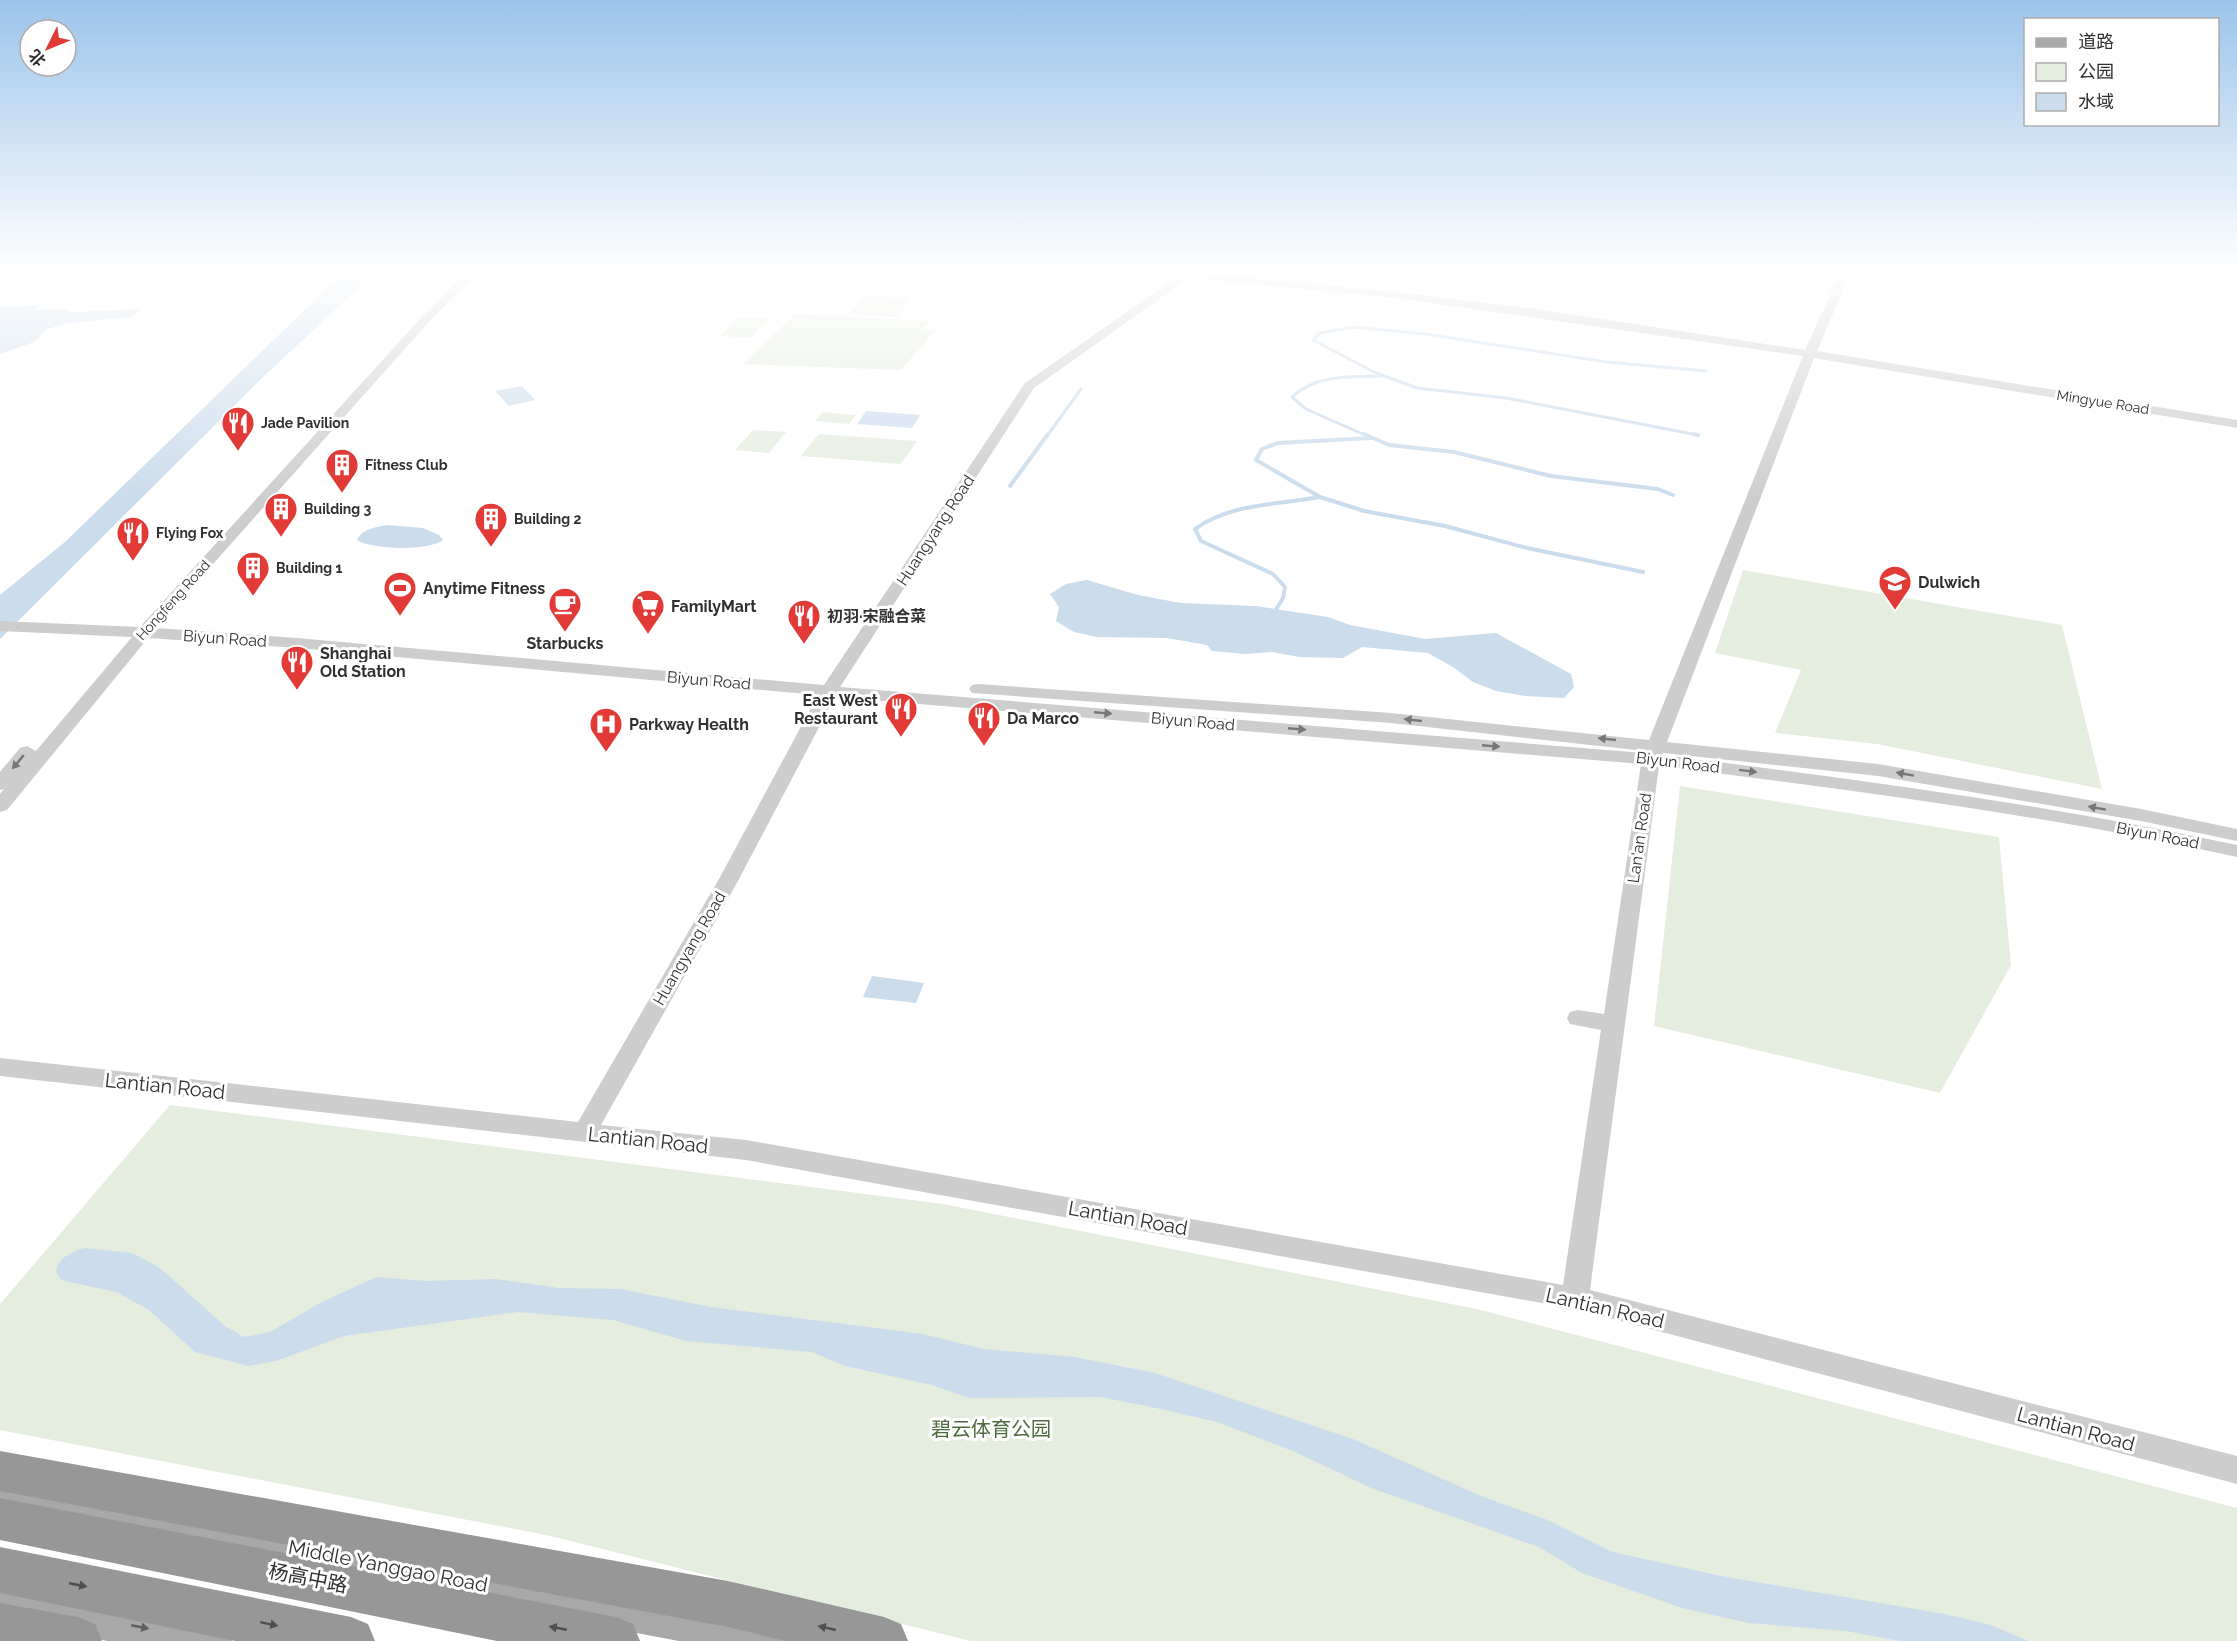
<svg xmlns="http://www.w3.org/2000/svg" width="2237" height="1641" viewBox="0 0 2237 1641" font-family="Raleway,'Noto Sans SC',sans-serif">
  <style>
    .green { fill: #e5eddf }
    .water { fill: #cbdcec }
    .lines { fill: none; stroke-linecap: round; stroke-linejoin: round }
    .stream-far1 { stroke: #cbdcec; stroke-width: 3 }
    .stream { stroke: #cbdcec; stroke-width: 4 }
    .minor { fill: #cdcdcd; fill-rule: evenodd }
    .major { fill: #a8a8a8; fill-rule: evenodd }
    .highway { fill: #979797; fill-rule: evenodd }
    .oneway { fill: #777 }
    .oneway2 { fill: #4f4f4f }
    .oneway3 { fill: #606060 }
    .labels { text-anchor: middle; stroke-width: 6; stroke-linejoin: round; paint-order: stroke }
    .far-street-label { font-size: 14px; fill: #303030; stroke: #fff }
    .far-poi-label { font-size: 14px; font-weight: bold; fill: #303030; stroke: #fff; text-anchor: start }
    .street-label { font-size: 16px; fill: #303030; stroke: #fff }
    .poi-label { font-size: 16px; font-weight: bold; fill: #303030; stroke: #fff; text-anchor: start }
    .near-street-label { font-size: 20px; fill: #303030; stroke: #fff }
    .near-park-label { font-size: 20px; fill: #4f6c3e; stroke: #fff }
  </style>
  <rect width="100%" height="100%" fill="#fff"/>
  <path class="green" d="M865,295L912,298L896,317L849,314Z
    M795,314L929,321L923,329L936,330L901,370L743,364Z
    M739,317L768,319L751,338L721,336Z
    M823,412L856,415L849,424L815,421Z
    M753,430L786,432L769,453L735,450Z
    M819,434L917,441L901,464L801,456Z
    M1743,570L2062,625L2102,789L1877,744L1775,733L1801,670L1715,653Z
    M1680,786L1999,837L2011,965L1940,1093L1654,1026Z
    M170,1105L943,1204L1477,1309L2237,1508V1641H970L546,1535L0,1430V1304Z"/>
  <path class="water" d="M347,269H379L264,376L0,639V595L65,542Z
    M43,305L34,310L65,309L71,312L143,309L131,317L69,323L47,329L34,342L0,354V307Z
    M522,386L535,400L509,406L495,391Z
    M866,411L920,415L912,428L857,424Z
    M387,525L423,528L439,535L443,540C429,551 372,550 357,540C362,529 376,527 387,525Z
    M1087,580L1138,595L1181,603L1256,606L1328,617L1350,625L1425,639L1496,633L1571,674L1574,687L1564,698L1525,696L1496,691L1473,682L1453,667L1428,653L1362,647L1343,658L1299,657L1272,652L1245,654L1212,651L1207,645L1167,638L1097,637L1074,632L1056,621L1059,607L1050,594L1066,584Z
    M872,976L924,983L916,1003L863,997Z
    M84,1248L132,1253L160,1268L225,1326L244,1337L270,1332L320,1303L376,1277L427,1281L495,1279L559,1288L620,1289L711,1307L923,1334L984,1349L1075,1357L1155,1373L1353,1439L1481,1496L1545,1519L1613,1552L1726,1577L1945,1614L1991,1625L2028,1641H1900L1846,1631L1749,1623L1682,1608L1582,1573L1539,1547L1371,1488L1293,1451L1217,1422L1156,1408L1100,1397L969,1398L932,1385L845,1366L812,1352L686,1341L613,1320L518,1312L344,1336L276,1361L248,1366L195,1352L149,1310L116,1292L61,1280L56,1272C59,1257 70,1253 84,1248Z"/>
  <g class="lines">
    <path class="stream-far1" d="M1698,435L1506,398L1417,388L1374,372L1313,340L1320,333L1354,327L1425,334L1607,362L1706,371
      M1047,436L1081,389
      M1367,436L1306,409L1292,397C1317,374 1350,377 1382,376"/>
    <path class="stream" d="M1364,434L1389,445L1454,452L1551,476L1658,489L1673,495
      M1693,434L1698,435
      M1371,438L1278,443L1262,449L1256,460L1320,497L1364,511L1445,526L1527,548L1643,572
      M1010,486L1048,434
      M1275,611L1283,598L1285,587L1273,574L1201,541L1195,529C1231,503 1278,505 1320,497"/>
    <path class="minor" d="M470,269H481L427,324L156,628L297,638L824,685L1025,383L1177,277L1112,272L1107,269L1185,272L1192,269L1196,272L1395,292L1536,309L1805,350L1842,269H1852L1817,351L2237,420V428L1814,358L1667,742L1878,764L2141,809L2237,829V841L2141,821L1878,776L1663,753L1662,755C1855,779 2047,804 2237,845V857C2046,815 1853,790 1659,766L1590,1290L2237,1456V1484L1575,1309L746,1160L0,1076V1058L578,1122L719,879L818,695L297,648L148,638L7,810L0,812V794L4,789L0,790V772L20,748L27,746L36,751L132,637L0,631V621L140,627L419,320ZM1189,278L1395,298L1803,356L1649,740L1391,713L978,684L972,685L969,689L972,693L1391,723L1645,751L1644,753L840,687L1034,388ZM835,697L1641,764L1604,1014L1578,1010L1570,1012L1567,1018L1570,1024L1601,1030L1563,1285L746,1140L601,1125L739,879Z"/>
    <path class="major" d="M0,1475L728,1608L790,1626L796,1641H679L0,1513Z
      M0,1577L211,1620L226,1626L232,1641H107L0,1619Z"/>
    <path class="highway" d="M0,1451L728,1581L884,1617L901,1624L908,1641H785L728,1627L0,1491Z
      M0,1498L616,1617L633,1624L640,1641H497L0,1540Z
      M0,1547L351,1617L368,1624L375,1641H235L0,1593Z
      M0,1603L78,1617L95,1624L102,1641H0Z"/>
  </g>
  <defs><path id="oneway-solid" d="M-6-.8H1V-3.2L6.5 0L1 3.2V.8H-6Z" transform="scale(1.5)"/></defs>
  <g class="oneway">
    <use href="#oneway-solid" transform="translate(1103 713) rotate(5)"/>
    <use href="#oneway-solid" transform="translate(1413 720) rotate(-174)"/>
    <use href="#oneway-solid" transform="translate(1297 729) rotate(5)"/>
    <use href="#oneway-solid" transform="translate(1607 739) rotate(-174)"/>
    <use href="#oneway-solid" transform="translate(1491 746) rotate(5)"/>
    <use href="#oneway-solid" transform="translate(18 762) rotate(130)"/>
    <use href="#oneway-solid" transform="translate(1748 771) rotate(7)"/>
    <use href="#oneway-solid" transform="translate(1905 774) rotate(-170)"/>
    <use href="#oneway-solid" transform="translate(2097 808) rotate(-170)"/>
  </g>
  <g class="oneway2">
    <use href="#oneway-solid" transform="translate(78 1585) rotate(11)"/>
    <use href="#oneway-solid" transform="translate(269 1624) rotate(12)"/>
    <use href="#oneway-solid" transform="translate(558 1628) rotate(-169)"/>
    <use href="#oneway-solid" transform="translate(827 1628) rotate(-167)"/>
  </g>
  <use class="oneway3" href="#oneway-solid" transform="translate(140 1627) rotate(11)"/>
  <linearGradient id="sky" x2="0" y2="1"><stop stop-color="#9cc4ea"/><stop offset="0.54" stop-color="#fff"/><stop offset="1" stop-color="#fff" stop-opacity="0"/></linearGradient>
  <rect width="2237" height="499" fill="url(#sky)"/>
  <defs>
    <g id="restaurant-pin" transform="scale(1.725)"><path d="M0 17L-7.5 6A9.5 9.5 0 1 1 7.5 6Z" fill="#e23a37" stroke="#fff"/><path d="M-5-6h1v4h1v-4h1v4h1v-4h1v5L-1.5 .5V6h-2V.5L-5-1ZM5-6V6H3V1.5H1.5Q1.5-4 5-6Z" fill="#fff"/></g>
    <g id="building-pin" transform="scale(1.725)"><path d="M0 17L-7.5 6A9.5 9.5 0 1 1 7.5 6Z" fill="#e23a37" stroke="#fff"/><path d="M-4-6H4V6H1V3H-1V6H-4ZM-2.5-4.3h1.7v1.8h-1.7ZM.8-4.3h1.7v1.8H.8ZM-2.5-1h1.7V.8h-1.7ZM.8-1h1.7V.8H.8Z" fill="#fff"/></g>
    <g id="school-pin" transform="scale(1.725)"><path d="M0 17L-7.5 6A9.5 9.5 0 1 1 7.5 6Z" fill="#e23a37" stroke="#fff"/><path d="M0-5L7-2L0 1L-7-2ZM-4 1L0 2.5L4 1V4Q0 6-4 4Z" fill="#fff"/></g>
    <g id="stadium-pin" transform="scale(1.725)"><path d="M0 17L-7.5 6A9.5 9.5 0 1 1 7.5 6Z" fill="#e23a37" stroke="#fff"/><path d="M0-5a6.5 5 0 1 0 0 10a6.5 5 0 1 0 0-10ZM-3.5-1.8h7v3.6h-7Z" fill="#fff"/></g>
    <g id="cafe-pin" transform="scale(1.725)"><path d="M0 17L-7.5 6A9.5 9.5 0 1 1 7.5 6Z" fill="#e23a37" stroke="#fff"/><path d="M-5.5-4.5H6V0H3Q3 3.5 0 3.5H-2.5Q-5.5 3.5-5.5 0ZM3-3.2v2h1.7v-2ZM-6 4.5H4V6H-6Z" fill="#fff"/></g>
    <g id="supermarket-pin" transform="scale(1.725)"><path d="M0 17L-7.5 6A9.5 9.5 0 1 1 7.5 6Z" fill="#e23a37" stroke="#fff"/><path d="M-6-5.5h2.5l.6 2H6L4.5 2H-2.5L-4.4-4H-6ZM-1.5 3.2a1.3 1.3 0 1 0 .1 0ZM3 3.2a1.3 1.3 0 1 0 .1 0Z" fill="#fff"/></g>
    <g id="hospital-pin" transform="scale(1.725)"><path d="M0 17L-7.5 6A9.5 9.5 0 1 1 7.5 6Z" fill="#e23a37" stroke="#fff"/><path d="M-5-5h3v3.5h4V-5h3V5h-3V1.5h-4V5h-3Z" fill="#fff"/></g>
  </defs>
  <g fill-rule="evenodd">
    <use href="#restaurant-pin" x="238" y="423"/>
    <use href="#building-pin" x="342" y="465"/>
    <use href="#building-pin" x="281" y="509"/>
    <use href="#building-pin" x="491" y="519"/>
    <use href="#restaurant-pin" x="133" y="533"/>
    <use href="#building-pin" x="253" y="568"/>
    <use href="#school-pin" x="1895" y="582"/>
    <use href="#stadium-pin" x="400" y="588"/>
    <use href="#cafe-pin" x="565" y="604"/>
    <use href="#supermarket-pin" x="648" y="606"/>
    <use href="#restaurant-pin" x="804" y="616"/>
    <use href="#restaurant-pin" x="297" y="662"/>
    <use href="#restaurant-pin" x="901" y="709"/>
    <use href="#restaurant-pin" x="984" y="718"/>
    <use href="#hospital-pin" x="606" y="724"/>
  </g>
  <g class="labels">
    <g class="far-street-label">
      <text transform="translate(2103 402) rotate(9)" y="5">Mingyue Road</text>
      <text transform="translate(173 600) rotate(-48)" y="5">Hongfeng Road</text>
    </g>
    <g class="far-poi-label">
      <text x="261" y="428">Jade Pavilion</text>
      <text x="365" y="470">Fitness Club</text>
      <text x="304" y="514">Building 3</text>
      <text x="514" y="524">Building 2</text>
      <text x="156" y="538">Flying Fox</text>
      <text x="276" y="573">Building 1</text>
    </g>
    <g class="street-label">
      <text transform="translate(935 530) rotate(-57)" y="6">Huangyang Road</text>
      <text transform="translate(225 638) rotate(4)" y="6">Biyun Road</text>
      <text transform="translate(709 680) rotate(5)" y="6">Biyun Road</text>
      <text transform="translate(1193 721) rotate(5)" y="6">Biyun Road</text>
      <text transform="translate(1678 762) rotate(7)" y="6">Biyun Road</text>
      <text transform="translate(2158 835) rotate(11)" y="6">Biyun Road</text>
      <text transform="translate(1639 838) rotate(-82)" y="6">Lan'an Road</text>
      <text transform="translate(689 948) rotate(-60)" y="6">Huangyang Road</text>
    </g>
    <g class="poi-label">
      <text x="1918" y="588">Dulwich</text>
      <text x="423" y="594">Anytime Fitness</text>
      <text x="671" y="612">FamilyMart</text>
      <text x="827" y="622">初羽·宋融合菜</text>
      <text x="565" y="649" text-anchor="middle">Starbucks</text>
      <text x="320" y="659">Shanghai<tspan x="320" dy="18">Old Station</tspan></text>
      <text x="878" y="706" text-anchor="end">East West<tspan x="878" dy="18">Restaurant</tspan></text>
      <text x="1007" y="724">Da Marco</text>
      <text x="629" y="730">Parkway Health</text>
    </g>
    <g class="near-street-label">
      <text transform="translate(165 1086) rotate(6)" y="7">Lantian Road</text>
      <text transform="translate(648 1140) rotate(6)" y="7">Lantian Road</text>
      <text transform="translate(1128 1218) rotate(10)" y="7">Lantian Road</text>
      <text transform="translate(1605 1308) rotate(13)" y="7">Lantian Road</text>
      <text transform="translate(2076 1429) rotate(15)" y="7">Lantian Road</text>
      <text transform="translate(388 1566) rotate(11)" y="7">Middle Yanggao Road</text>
      <text transform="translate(308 1578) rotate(11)" y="7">杨高中路</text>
    </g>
    <g class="near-park-label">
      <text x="991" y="1436">碧云体育公园</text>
    </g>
  </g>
  <rect x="2024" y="18" width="195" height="108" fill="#ffffff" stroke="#acacac" stroke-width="1.5"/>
  <rect x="2036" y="38" width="30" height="9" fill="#a8a8a8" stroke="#acacac" stroke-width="1.5"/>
  <text x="2078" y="48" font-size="18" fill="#303030">道路</text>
  <rect x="2036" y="63" width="30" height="18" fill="#e5eddf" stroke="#acacac" stroke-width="1.5"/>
  <text x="2078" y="78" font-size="18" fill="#303030">公园</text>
  <rect x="2036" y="93" width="30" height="18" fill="#cbdcec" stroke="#acacac" stroke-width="1.5"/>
  <text x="2078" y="108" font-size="18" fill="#303030">水域</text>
  <g transform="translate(48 48) rotate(227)"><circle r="28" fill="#ffffff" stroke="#acacac" stroke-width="1.5"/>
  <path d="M0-4.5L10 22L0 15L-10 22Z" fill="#e23a37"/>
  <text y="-9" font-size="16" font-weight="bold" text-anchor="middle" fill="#303030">北</text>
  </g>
</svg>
